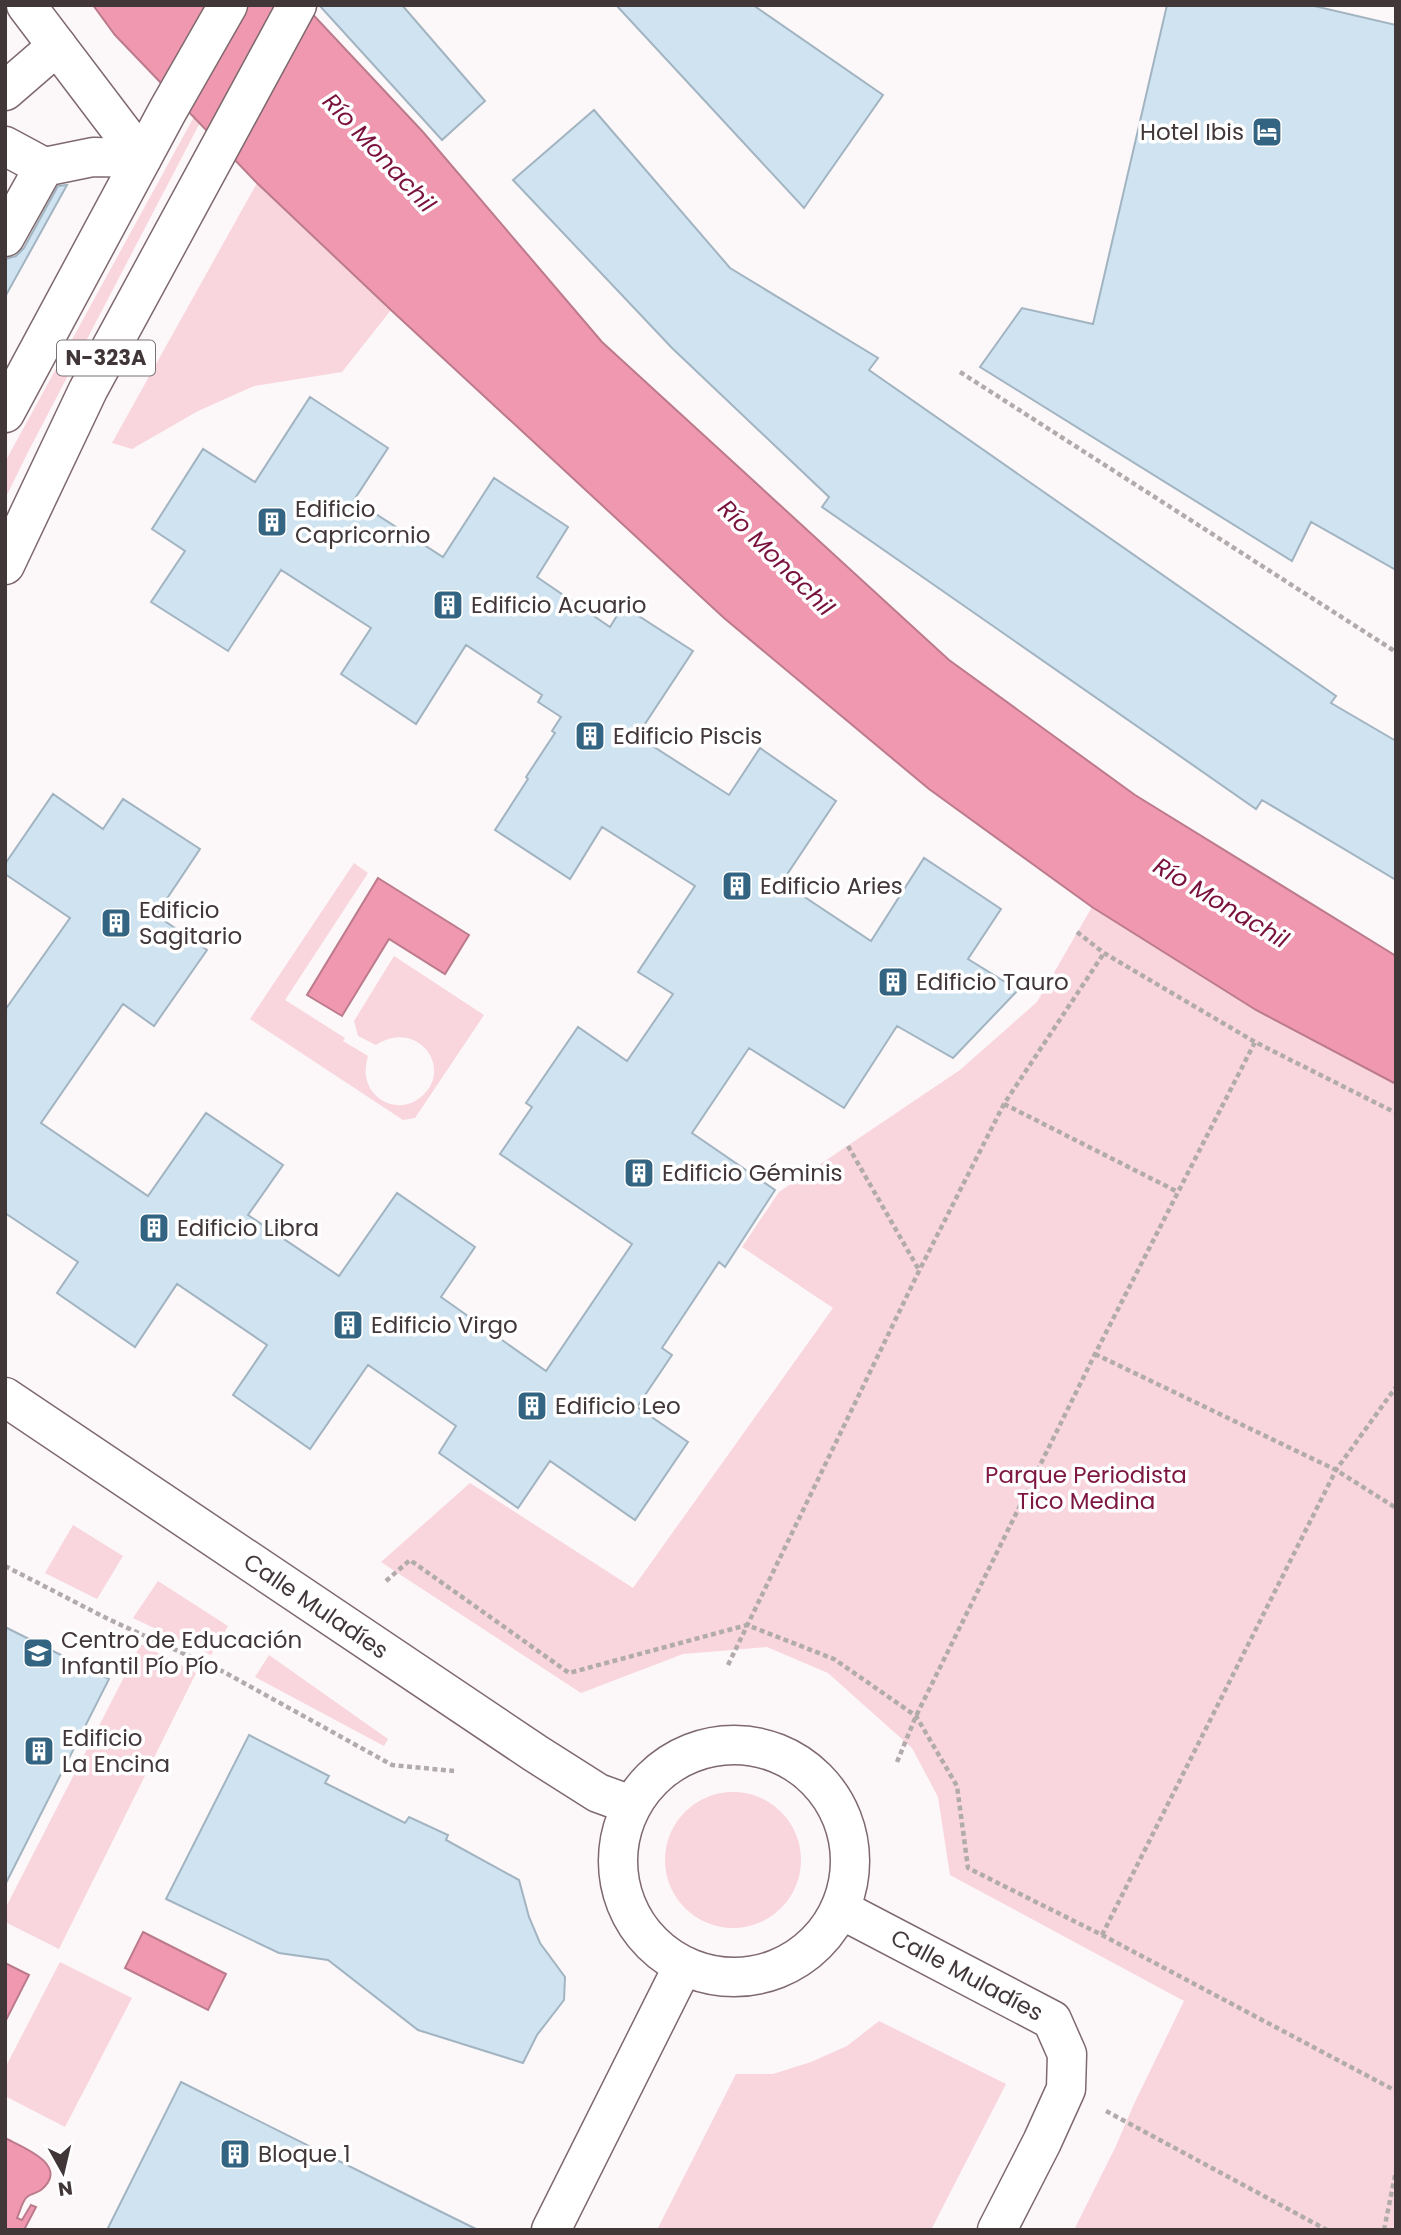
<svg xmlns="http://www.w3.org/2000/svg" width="1401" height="2235" viewBox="0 0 1401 2235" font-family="Poppins,sans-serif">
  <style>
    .green { fill: #f9d5de }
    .water { fill: #f098b0; stroke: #bc7b8c; stroke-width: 2 }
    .building { fill: #cfe3f0; stroke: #a2b4c1; stroke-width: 2 }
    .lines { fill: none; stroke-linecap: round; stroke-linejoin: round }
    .minor-casing { stroke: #7e696e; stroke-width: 41 }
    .major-casing { stroke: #7e696e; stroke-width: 41 }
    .path { stroke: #b2abac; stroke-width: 4.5; stroke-dasharray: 5 3.5; stroke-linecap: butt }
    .minor { stroke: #fff; stroke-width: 38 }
    .major { stroke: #fff; stroke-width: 38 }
    .labels { text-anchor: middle; stroke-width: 7; stroke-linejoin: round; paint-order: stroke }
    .shield { fill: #fff; stroke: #7a7374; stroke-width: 2 }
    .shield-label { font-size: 21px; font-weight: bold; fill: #413739 }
    .poi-label { font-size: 23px; fill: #413739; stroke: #fff; text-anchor: start }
    .park-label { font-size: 23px; fill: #7d1640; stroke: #fff }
    .street-label { font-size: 23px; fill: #413739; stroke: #fff }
    .water-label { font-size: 24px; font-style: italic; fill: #79113d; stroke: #fff }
  </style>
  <rect width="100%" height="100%" fill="#fcf7f8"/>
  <path class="green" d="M236,40L241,44L27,454L5,499V462Z
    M257,183L391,310L342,372L254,386L198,411L132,449L112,443Z
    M354,863L368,873L285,1000L345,1038L343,1041L368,1056C365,1067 364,1077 370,1088C375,1097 385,1104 396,1105C405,1106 414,1103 421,1097C455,1068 417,1018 376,1045L358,1036L354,1021L394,956L484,1015L415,1118L403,1120L250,1019Z
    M1092,907L1256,1010L1396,1084V2230H1074L1115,2148L1134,2104L1184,2001L950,1875L938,1797L912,1748L828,1673L767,1647L683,1654L581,1693L381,1562L470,1483L633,1588L833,1308L742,1247L779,1192L960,1070L1037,1002Z
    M73,1525L123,1556L97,1599L45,1573Z
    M158,1581L228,1626L211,1655L133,1618Z
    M141,1644L196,1673L59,1949L5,1922V1909Z
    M269,1655L388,1739L384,1746L255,1677Z
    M665 1860a68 68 0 1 1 136 0a68 68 0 1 1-136 0Z
    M60,1962L132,1998L65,2127L5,2096V2068Z
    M879,2021L1006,2084L931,2230H657L736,2074H773L811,2062L847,2046Z"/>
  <path class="water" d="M93,5H304L423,132L602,342L949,660L1135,795L1396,956V1084L1256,1010L1092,907L929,789L724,618L391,310L257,183L115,35Z
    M378,878L469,935L445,974L389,939L342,1016L307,995Z
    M143,1932L226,1974L208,2010L125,1968Z
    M5,1963L29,1975L5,2022Z
    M5,2138C22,2147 71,2165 41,2190C37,2193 30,2194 27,2197C22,2201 20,2212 17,2218L22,2220L31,2205L36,2207L24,2230H5Z"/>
  <path class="building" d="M319,5H402L485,101L442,140Z
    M616,5H753L883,95L804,208Z
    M1167,5H1310L1396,25V570L1311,522L1292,561L980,367L1022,308L1093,324Z
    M594,110L730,268L878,358L869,370L1336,696L1331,703L1396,741V880L1262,800L1256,809L822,507L829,497L672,348L513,180Z
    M67,185L5,297V259L16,256L24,248L58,186Z
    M310,397L388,448L354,500L443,557L494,478L568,527L537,577L610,627L623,606L693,651L637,736L729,795L760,748L836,801L782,882L871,941L924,858L1001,909L968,959L1018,990L953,1058L897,1026L844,1108L749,1048L692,1133L775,1190L725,1267L719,1262L662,1348L672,1355L637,1407L688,1442L635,1520L550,1461L518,1508L439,1453L456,1426L368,1365L310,1449L233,1395L267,1345L177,1284L135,1347L57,1293L78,1262L5,1213V1010L70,918L5,874V864L53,794L103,829L123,799L200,849L156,915L207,950L154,1026L123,1004L41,1123L148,1196L206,1113L283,1165L248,1215L339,1276L397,1193L475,1247L441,1297L546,1371L632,1244L500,1154L532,1107L526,1103L578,1027L627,1061L673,994L638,972L695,886L602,827L570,879L495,830L528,779L526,777L555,733L552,731L561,717L538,702L542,695L466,645L416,724L341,674L371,628L281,570L228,651L151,602L185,551L152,529L203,449L255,482Z
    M5,1627L109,1679L5,1885Z
    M249,1735L329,1776L325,1783L405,1823L409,1817L448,1835L446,1840L519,1880L529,1917L540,1943L565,1977L564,2000L537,2035L523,2063L418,2030L328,1960L279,1953L166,1899Z
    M181,2082L391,2187L478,2230H107Z"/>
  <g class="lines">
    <g class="minor-casing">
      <path id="minor" d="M5,91L57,46
        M5,146L44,167
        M5,237L44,167L93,157L142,158
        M5,1397L535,1753L598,1793L631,1805
        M618 1861a116 116 0 1 1 232 0a116 116 0 1 1-232 0Z
        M840,1909L1052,2020L1067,2054L1066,2089L1042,2142L997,2230
        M551,2230L683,1966"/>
    </g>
    <g class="major-casing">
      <path id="major" d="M26,5L142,158
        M5,413L168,110L228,5
        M5,565L88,390L297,5"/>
    </g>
    <path class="path" d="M960,372L1396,652
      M1077,932L1104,953L1255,1042L1396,1113
      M1004,1104L1178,1192
      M848,1146L919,1270
      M1095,1354L1336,1470L1396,1508
      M5,1566L108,1619L224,1672L392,1765L454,1771
      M386,1581L410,1560L569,1673L747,1625L834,1659L916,1716L957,1786L968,1868L1102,1935L1396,2091
      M728,1665L919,1271L1004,1104L1104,953
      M897,1762L916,1716L1095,1354L1255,1042
      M1102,1935L1336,1470L1396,1387
      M1106,2111L1327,2230
      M1384,2230L1396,2171"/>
    <use href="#minor" class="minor"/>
    <use href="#major" class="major"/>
  </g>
  <defs>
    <g id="hotel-square" transform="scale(1.575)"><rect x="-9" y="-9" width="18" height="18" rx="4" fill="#336482" stroke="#fff"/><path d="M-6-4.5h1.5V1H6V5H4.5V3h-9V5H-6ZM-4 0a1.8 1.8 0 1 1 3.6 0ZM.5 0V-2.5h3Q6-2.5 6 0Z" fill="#fff"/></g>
    <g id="building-square" transform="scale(1.575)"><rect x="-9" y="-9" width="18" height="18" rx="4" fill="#336482" stroke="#fff"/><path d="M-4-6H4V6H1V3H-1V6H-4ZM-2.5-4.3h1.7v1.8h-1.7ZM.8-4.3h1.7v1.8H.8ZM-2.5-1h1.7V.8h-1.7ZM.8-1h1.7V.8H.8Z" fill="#fff"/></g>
    <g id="school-square" transform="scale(1.575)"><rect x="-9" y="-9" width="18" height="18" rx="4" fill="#336482" stroke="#fff"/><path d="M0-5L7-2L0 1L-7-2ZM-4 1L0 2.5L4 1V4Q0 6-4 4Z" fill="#fff"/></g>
  </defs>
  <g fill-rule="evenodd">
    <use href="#hotel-square" x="1267" y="132"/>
    <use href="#building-square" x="272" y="522"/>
    <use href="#building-square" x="448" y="605"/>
    <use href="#building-square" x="590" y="736"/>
    <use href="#building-square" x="737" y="886"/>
    <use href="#building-square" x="116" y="923"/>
    <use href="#building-square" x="893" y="982"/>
    <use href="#building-square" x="639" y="1173"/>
    <use href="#building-square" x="154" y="1228"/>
    <use href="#building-square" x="348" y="1325"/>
    <use href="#building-square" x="532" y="1406"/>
    <use href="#school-square" x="38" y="1653"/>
    <use href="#building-square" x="39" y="1751"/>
    <use href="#building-square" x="235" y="2154"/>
  </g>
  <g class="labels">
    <rect class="shield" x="57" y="340.5" width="98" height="35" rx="5"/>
    <g class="shield-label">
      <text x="106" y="365">N-323A</text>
    </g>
    <g class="poi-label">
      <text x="1244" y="140" text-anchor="end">Hotel Ibis</text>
      <text x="295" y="517">Edificio<tspan x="295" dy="26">Capricornio</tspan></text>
      <text x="471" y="613">Edificio Acuario</text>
      <text x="613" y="744">Edificio Piscis</text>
      <text x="760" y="894">Edificio Aries</text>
      <text x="139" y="918">Edificio<tspan x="139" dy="26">Sagitario</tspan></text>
      <text x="916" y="990">Edificio Tauro</text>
      <text x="662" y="1181">Edificio Géminis</text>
      <text x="177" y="1236">Edificio Libra</text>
      <text x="371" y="1333">Edificio Virgo</text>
      <text x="555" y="1414">Edificio Leo</text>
      <text x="61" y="1648">Centro de Educación<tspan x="61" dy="26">Infantil Pío Pío</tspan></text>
      <text x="62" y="1746">Edificio<tspan x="62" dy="26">La Encina</tspan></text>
      <text x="258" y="2162">Bloque 1</text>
    </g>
    <g class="park-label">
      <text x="1086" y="1483">Parque Periodista<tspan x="1086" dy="26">Tico Medina</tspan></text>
    </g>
    <g class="street-label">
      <text transform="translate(316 1606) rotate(34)" y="8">Calle Muladíes</text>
      <text transform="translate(967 1975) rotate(28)" y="8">Calle Muladíes</text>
    </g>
    <g class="water-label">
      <text transform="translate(379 153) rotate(47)" y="8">Río Monachil</text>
      <text transform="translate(776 558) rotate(45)" y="8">Río Monachil</text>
      <text transform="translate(1221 903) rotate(31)" y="8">Río Monachil</text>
    </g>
  </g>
  <rect width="1401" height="2235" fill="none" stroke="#413739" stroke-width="14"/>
  <g transform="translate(63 2172) rotate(172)" stroke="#ffffff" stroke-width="5" paint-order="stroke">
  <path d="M0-5L12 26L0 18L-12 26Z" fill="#413739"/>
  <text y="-10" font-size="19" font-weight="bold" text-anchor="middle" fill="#413739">N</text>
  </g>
</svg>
